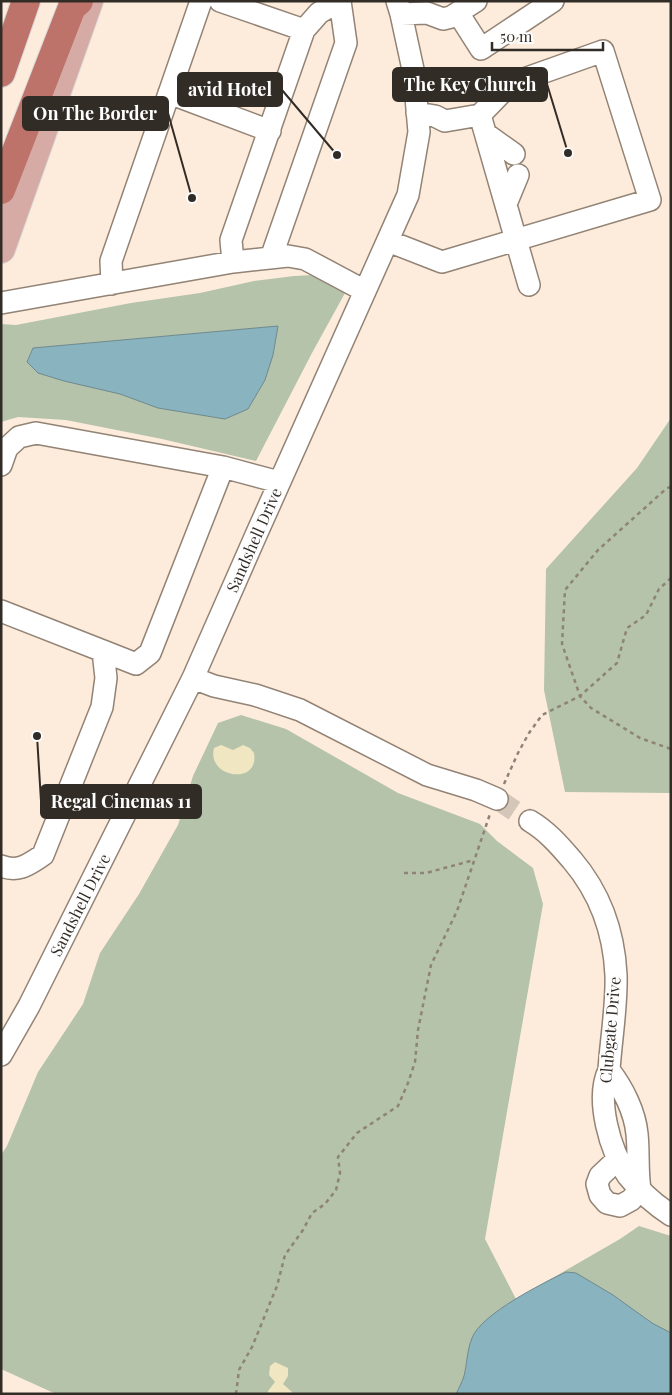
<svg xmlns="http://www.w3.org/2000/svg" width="672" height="1395" viewBox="0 0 672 1395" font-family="'Playfair Display',serif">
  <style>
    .green { fill: #b4c3a9 }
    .sand { fill: #f0e6c1 }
    .water { fill: #89b3be; stroke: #6f8a90 }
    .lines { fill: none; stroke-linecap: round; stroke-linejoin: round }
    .minor-tunnel { stroke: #d4c6b8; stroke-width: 21; stroke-dasharray: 21 11; stroke-linecap: butt }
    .minor-casing { stroke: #928375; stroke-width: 24 }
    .major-casing { stroke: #dad9d8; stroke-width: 30 }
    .highway-casing { stroke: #dad9d8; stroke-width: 30 }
    .path { stroke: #8e8378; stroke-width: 2.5; stroke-dasharray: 4 4; stroke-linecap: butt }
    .minor { stroke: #fff; stroke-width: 21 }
    .major { stroke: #d7aba5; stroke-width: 28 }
    .highway { stroke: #bd7369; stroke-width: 28 }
    .labels { text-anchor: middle; stroke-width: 4; stroke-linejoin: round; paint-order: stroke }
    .street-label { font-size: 16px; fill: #322c26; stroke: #fdfdfd }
    .leader { fill: none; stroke: #322c26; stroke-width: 2 }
    .callout-dot { fill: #322c26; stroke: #fdfdfd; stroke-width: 2 }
    .callout { fill: #322c26; stroke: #322c26; stroke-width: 2 }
    .callout-label { font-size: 18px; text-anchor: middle; font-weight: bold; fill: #fff }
  </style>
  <rect width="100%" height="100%" fill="#fdecdc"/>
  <path class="green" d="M314,275L333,284L345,293L312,353L256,461L162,439L66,420L18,417L1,422V324L16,325L131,303L200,293L254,281L294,276Z
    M671,418V793L565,792L544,690L546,569L637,468Z
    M241,715L286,729L398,793L480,824L497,841L533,868L543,904L485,1239L516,1299L620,1239L639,1226L671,1236V1394H56L1,1369V1155L7,1146L38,1072L83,1004L100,953L139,894L178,825L193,776L218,723Z"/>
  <path class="sand" d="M221,745L233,750L243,745L250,748L254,753C260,786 206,778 214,748Z
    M275,1362L288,1368V1376L283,1384L292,1392L291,1394H269L268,1391L275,1382L269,1375L270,1366Z"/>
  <path class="water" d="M278,326L273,355L265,380L248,409L225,419L158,408L120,394L64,381L38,373L27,362L33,348Z
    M566,1272L576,1273L613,1295L652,1323L671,1333V1394H456C459,1388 462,1382 464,1376C467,1364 467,1350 472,1338C481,1314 543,1283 566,1272Z"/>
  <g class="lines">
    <path class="minor-tunnel" d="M497,799L530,821"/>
    <g class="minor-casing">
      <path id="minor" d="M220,1L304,30
        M458,13L481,49L553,1
        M401,14L427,13L443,19L451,17L476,1
        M169,93L270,131
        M417,113L435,116L445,121L480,115
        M486,134L514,154
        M506,204L518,175
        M388,241L442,262L650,200L603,51L510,84L480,115L529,285
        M271,258L346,43L340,1
        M233,262L231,240L304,30L319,13L339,1
        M112,284L111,261L201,1
        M1,303L233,262L288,256L305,259L365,291
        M1,465L7,448L19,437L36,433L223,467L279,482
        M1,611L103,651L106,678L102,707L43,855C29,864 19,873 1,866
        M103,651L136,664L150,653L223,467
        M193,678L214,686L255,695L300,710L427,775L476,790L497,799
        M530,821C547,831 559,845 572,860C600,893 614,931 616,975C617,1006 611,1039 609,1070C595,1099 610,1151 628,1176C640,1191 655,1205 671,1215
        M1,1055L29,1006L193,678L256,535L408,195L419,132L414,74L401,14L397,1
        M609,1070C623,1088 635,1112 637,1134C639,1153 637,1171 640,1189
        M618,1159L600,1176L597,1184L600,1195L607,1203L620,1206L631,1200L640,1189"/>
    </g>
    <g class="major-casing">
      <path id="major" d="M1,249L89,1"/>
    </g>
    <g class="highway-casing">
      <path id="highway" d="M1,73L26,1
        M1,190L72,7L79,1"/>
    </g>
    <path class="path" d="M671,487L667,488L598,550L565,590L562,644L580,696L591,708L640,738L671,749
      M504,784L518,753L529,733L542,715L580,696L617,663L627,628L646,615L659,589L671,578
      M404,873H426L474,860
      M236,1394L239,1370L252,1347L277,1286L285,1255L303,1230L312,1213L325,1204L336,1190L340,1173L338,1157L357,1133L398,1106L408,1083L415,1062L418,1030L431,965L457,911L490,814"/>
    <use href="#minor" class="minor"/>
    <use href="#major" class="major"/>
    <use href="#highway" class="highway"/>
  </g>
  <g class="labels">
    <g class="street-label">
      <text transform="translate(254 540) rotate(-66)" y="6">Sandshell Drive</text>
      <text transform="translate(80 905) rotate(-63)" y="6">Sandshell Drive</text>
      <text transform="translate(610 1030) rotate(-85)" y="6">Clubgate Drive</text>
    </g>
  </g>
  <path class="leader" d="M568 153L547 84M337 155L282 90M192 198L168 113M37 736L41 801"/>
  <g class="callout-dot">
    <circle cx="568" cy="153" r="5"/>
    <circle cx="337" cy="155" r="5"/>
    <circle cx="192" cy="198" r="5"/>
    <circle cx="37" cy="736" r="5"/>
  </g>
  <g class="callout">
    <rect x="393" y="68" width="154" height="33" rx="5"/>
    <rect x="178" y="73" width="104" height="33" rx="5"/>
    <rect x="23" y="97" width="145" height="33" rx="5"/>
    <rect x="41" y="785" width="160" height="33" rx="5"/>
  </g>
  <g class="callout-label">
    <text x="470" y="91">The Key Church</text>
    <text x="230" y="96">avid Hotel</text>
    <text x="95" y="120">On The Border</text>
    <text x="121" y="808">Regal Cinemas 11</text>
  </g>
  <rect width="672" height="1395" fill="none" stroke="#322c26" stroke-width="5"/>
  <path d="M492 42v8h111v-8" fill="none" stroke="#322c26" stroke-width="2.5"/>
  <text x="500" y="42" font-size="15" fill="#322c26" stroke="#fdfdfd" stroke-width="4" paint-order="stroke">50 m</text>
</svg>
